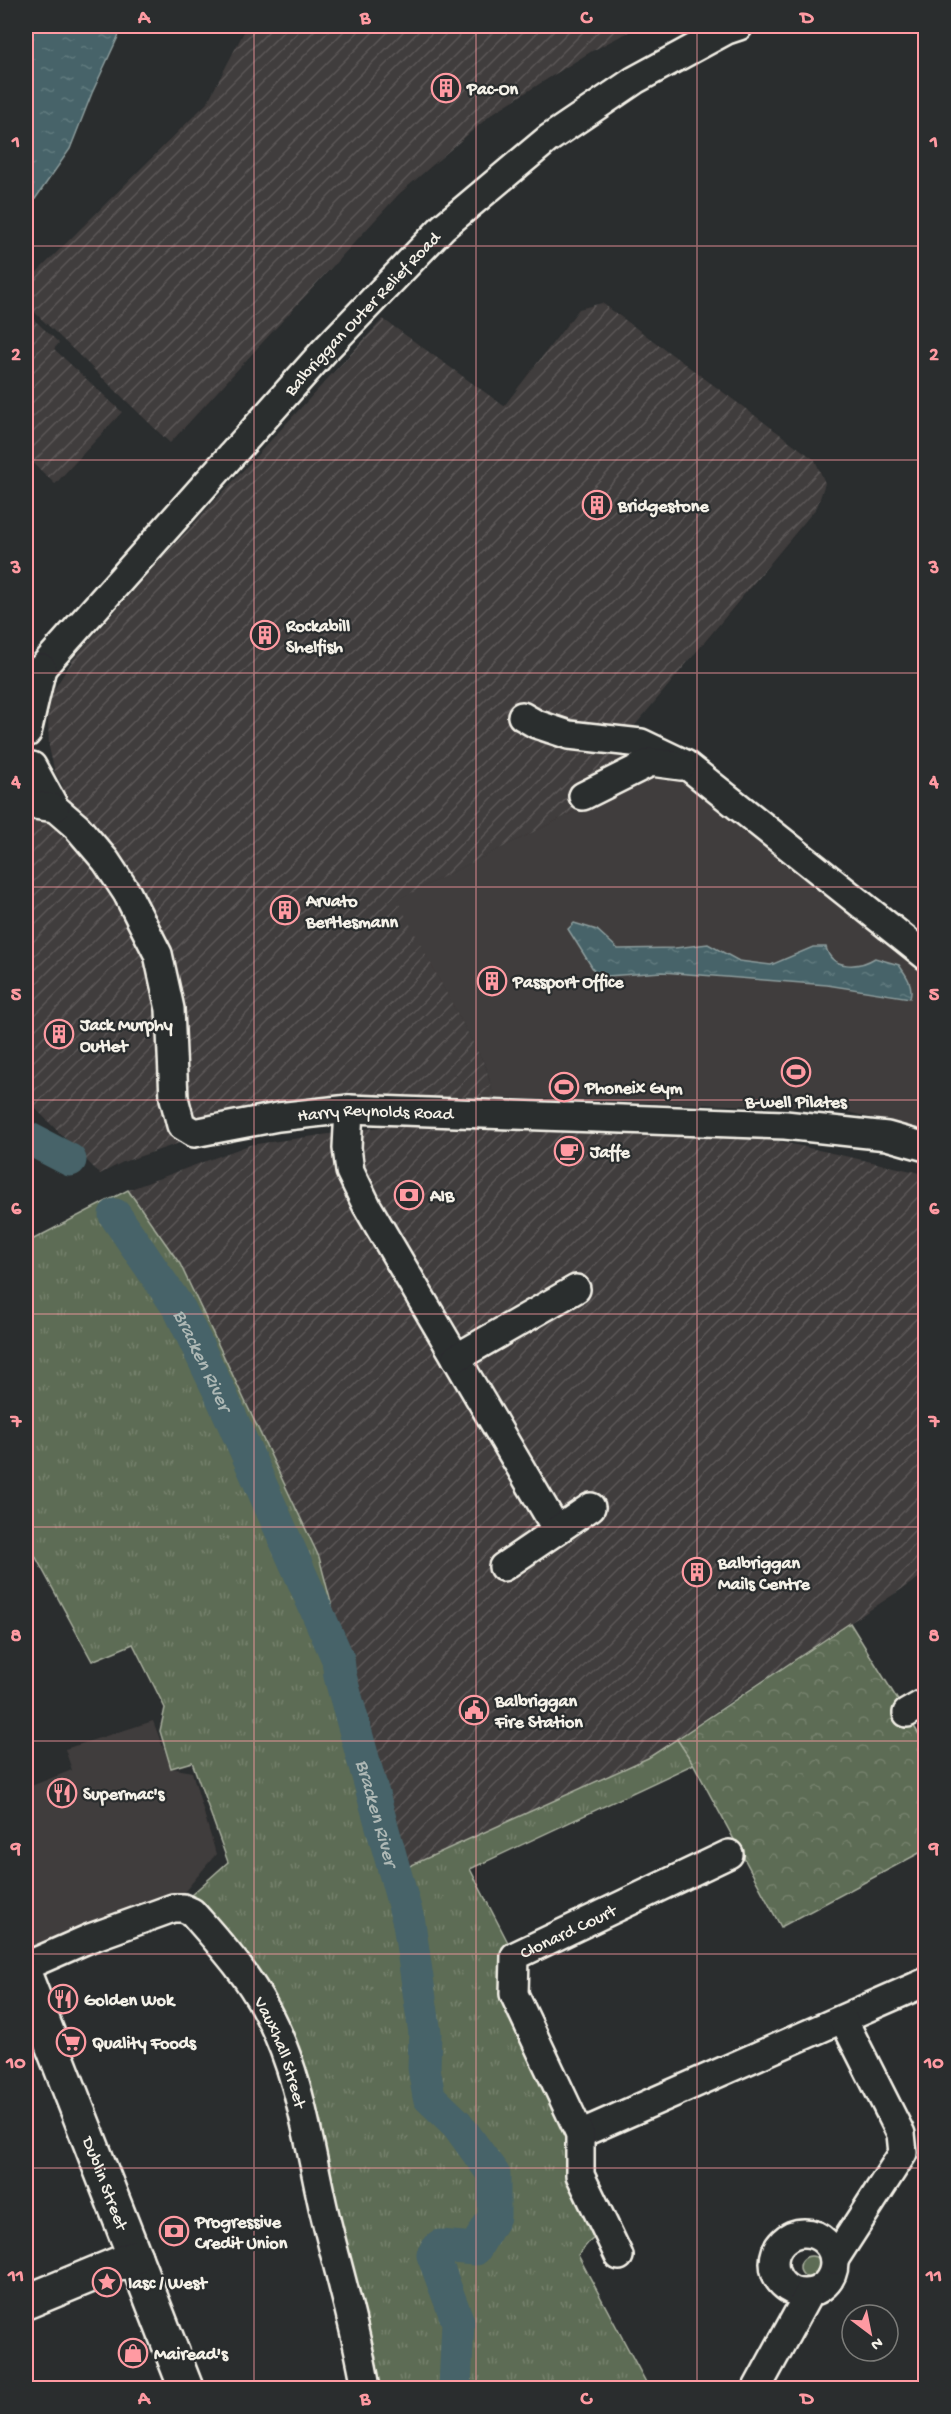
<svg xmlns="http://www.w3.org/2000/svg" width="951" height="2414" viewBox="0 0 951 2414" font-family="'Gochi Hand',sans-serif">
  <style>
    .built { fill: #403c3c }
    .industrial { fill: url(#industrial-furrows) }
    .grass { fill: url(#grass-tufts); stroke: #a8ae9e; stroke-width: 1.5 }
    .park { fill: url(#park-crowns); stroke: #a8ae9e; stroke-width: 1.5 }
    .water { fill: url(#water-ripples); stroke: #8c9c9c; stroke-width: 1.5 }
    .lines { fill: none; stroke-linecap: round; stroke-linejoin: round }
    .river { stroke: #466369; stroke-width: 33 }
    .minor-casing { stroke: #f4f1e8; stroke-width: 32 }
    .major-casing { stroke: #f4f1e8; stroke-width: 38 }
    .minor { stroke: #2a2d2e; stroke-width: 27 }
    .major { stroke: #2a2d2e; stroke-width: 33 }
    .grid { fill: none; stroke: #ff9aa2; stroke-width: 1.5; stroke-opacity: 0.55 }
    .labels { text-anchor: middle; stroke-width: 4.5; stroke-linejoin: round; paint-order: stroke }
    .poi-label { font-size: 18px; font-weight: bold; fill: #f4f1e8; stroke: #2a2d2e; text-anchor: start }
    .street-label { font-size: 18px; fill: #f4f1e8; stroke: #2a2d2e }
    .water-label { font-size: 20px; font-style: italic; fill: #aeb8b5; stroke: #2a2d2e }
    .neatline { fill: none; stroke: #ff9aa2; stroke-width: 2 }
    .grid-label { font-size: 20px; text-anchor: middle; font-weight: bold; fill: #ff9aa2 }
  </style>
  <defs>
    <pattern id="industrial-furrows" width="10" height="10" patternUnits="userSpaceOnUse" patternTransform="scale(1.5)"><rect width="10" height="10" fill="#403c3c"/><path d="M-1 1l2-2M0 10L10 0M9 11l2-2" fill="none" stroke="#5c5958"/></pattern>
    <pattern id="grass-tufts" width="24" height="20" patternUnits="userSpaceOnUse" patternTransform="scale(1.5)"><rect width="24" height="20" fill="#5d6c54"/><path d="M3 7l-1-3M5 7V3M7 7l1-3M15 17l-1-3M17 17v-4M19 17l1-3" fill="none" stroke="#75816d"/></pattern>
    <pattern id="park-crowns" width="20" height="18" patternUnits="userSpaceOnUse" patternTransform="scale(1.5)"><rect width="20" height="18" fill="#5d6c54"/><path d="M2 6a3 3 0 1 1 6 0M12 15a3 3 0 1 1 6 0" fill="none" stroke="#75816d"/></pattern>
    <pattern id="water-ripples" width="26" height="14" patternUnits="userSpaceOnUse" patternTransform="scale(1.5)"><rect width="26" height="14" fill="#466369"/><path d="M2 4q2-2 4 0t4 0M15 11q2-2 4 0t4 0" fill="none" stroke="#617a7e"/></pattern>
  </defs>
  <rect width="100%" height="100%" fill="#2a2d2e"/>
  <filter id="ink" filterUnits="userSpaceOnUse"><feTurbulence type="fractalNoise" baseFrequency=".0167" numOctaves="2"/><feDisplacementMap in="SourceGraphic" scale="12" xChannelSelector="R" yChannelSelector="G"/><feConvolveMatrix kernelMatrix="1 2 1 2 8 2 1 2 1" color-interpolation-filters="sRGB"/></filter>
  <g filter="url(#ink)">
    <path class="built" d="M672,775L691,782L925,973V1130L830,1108L494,1098L486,1067L396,900L644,777Z
      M153,1721L171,1768L192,1772L216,1854L186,1890L173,1899L30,1956L26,1945V1788L72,1770L65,1749Z"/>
    <path class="industrial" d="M247,26H640L592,51L493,113L399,194L170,443L26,304V283L207,103Z
      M602,303L815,460L825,483L817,507L612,753L672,775L644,777L397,900L486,1067L494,1098L305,1101L123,1162L100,1174L26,1099V823H30L63,786L55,773L49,747L48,717L53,691L74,658L161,559L383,319L504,406L579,309Z
      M29,315L59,343L54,349L122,412L55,484L26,456V319Z
      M402,1124L756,1136L925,1174V1574L729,1702L649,1758L401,1870L319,1557L180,1264L128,1190L249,1145Z"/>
    <path class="grass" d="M128,1190L180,1264L319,1557L401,1870L648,1758L677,1739L694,1764L470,1869L515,1956L605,2229L588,2243L578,2255L649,2388H372L304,2090L199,1905L190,1896L228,1862L192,1762L171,1768L160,1731L165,1708L133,1644L92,1661L26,1539V1243Z
      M800 2267a11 11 0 1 1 22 0a11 11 0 1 1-22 0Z"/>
    <path class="park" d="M850,1623L925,1744V1850L781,1927L694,1765L677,1739Z"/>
    <path class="water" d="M26,26H123L92,93L70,149L26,212Z
      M574,923L597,930L618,949L675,948L708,944L739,961L771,965L813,947H826C831,970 859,968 875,958L899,965C906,975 914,985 910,998L827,985L662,972L607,976L595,972L568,929Z"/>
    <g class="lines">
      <g class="river">
        <path d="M26,1137L70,1160"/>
        <path id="s1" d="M115,1215L180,1310L221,1395L338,1659L340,1676L409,1923L425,2033L424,2068L429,2097L457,2124L494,2175V2217L475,2249L440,2246L433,2255L458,2322L455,2388"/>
      </g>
      <g class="minor-casing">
        <g id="minor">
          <path id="s2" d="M26,677L42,668L325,350L443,227L548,139L635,80L727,30L739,26"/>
          <path d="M522,716L536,724L569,735L641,743L685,764L926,956"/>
          <path d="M27,733L42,668"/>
          <path id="s3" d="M32,766L55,808L77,827L106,861L127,893L158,954L170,1009L174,1098L181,1125L194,1133L278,1117L349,1109L785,1125L887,1136L926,1147"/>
          <path d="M583,796L651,762L681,766"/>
          <path d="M26,804L55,808"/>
          <path d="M349,1109L347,1148L350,1171L367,1206L557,1530"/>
          <path d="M456,1358L576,1289"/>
          <path d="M503,1567L591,1507"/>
          <path d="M907,1713L926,1702"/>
          <path id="s4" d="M26,1966L90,1938L173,1908H183L192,1912C219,1943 247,1973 266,2010C299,2070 308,2140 323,2207C337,2267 356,2327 366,2388"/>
          <path d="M580,2134L926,1982"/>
          <circle cx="804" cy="2263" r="30"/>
          <path id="s5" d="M619,2256L580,2175V2134L514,1994L515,1956L729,1854"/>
          <path d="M834,2260L903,2153L901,2134L843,2019"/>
          <path d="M757,2388L809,2293"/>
        </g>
      </g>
      <g class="major-casing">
        <g id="major">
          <path id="s6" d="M26,1978L186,2388"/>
          <path d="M26,2302L135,2257"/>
        </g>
      </g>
      <use href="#minor" class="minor"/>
      <use href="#major" class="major"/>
    </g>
  </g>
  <path class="grid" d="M254,26V2388M476,26V2388M697,26V2388M26,246H926M26,460H926M26,673H926M26,887H926M26,1100H926M26,1314H926M26,1527H926M26,1741H926M26,1954H926M26,2168H926"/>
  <defs>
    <g id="building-ring" transform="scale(1.5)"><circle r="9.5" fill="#2a2d2e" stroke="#ff9aa2" stroke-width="1.5"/><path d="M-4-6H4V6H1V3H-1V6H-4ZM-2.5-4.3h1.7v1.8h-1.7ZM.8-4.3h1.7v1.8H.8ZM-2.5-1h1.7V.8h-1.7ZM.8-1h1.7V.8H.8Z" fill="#ff9aa2"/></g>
    <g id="stadium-ring" transform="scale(1.5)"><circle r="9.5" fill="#2a2d2e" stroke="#ff9aa2" stroke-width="1.5"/><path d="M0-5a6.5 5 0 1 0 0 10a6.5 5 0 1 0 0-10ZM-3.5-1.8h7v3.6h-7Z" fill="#ff9aa2"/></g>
    <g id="cafe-ring" transform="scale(1.5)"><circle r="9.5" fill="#2a2d2e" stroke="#ff9aa2" stroke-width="1.5"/><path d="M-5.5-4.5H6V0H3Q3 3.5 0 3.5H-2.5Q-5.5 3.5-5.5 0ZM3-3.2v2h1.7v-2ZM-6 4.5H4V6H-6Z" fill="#ff9aa2"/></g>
    <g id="bank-ring" transform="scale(1.5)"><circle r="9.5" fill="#2a2d2e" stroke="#ff9aa2" stroke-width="1.5"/><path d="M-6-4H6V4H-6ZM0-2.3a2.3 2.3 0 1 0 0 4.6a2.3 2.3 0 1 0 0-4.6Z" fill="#ff9aa2"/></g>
    <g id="civic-ring" transform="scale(1.5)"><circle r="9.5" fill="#2a2d2e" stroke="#ff9aa2" stroke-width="1.5"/><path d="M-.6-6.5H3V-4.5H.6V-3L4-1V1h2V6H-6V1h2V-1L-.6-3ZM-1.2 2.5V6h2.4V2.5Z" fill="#ff9aa2"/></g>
    <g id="restaurant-ring" transform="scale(1.5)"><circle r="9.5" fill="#2a2d2e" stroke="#ff9aa2" stroke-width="1.5"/><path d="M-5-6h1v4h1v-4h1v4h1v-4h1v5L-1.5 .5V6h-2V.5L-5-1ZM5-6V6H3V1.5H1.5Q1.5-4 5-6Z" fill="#ff9aa2"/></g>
    <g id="supermarket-ring" transform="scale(1.5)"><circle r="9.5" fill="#2a2d2e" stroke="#ff9aa2" stroke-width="1.5"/><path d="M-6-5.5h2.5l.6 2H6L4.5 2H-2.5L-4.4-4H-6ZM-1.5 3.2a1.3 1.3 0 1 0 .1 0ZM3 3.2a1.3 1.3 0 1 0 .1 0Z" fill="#ff9aa2"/></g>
    <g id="sight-ring" transform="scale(1.5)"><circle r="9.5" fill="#2a2d2e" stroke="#ff9aa2" stroke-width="1.5"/><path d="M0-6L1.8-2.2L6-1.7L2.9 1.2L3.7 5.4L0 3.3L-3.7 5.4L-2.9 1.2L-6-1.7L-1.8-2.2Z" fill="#ff9aa2"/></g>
    <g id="shop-ring" transform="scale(1.5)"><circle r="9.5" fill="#2a2d2e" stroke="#ff9aa2" stroke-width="1.5"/><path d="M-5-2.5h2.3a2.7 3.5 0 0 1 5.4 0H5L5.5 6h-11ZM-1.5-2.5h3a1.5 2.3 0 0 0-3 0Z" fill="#ff9aa2"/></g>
  </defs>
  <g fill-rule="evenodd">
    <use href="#building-ring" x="446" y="88"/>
    <use href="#building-ring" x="597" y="505"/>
    <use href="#building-ring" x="265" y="635"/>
    <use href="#building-ring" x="285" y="910"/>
    <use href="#building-ring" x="492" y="981"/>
    <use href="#building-ring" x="59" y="1034"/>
    <use href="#stadium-ring" x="796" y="1072"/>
    <use href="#stadium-ring" x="564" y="1087"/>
    <use href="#cafe-ring" x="569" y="1151"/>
    <use href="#bank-ring" x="409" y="1195"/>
    <use href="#building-ring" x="697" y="1572"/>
    <use href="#civic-ring" x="474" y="1710"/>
    <use href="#restaurant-ring" x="62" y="1793"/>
    <use href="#restaurant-ring" x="63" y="1999"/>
    <use href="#supermarket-ring" x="71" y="2042"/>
    <use href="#bank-ring" x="174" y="2231"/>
    <use href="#sight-ring" x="107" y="2282"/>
    <use href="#shop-ring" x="133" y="2353"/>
  </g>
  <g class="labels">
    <g class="poi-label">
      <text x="467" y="94">Pac-On</text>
      <text x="618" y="511">Bridgestone</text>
      <text x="286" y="631">Rockabill<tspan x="286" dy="21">Shelfish</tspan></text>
      <text x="306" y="906">Arvato<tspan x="306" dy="21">Bertlesmann</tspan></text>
      <text x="513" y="987">Passport Office</text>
      <text x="80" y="1030">Jack Murphy<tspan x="80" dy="21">Outlet</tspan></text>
      <text x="585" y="1093">Phoneix Gym</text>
      <text x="796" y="1107" text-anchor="middle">B-well Pilates</text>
      <text x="590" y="1157">Jaffe</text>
      <text x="430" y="1201">AIB</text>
      <text x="718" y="1568">Balbriggan<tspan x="718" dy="21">Mails Centre</tspan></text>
      <text x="495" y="1706">Balbriggan<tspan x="495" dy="21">Fire Station</tspan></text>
      <text x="83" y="1799">Supermac's</text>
      <text x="84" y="2005">Golden Wok</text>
      <text x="92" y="2048">Quality Foods</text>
      <text x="195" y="2227">Progressive<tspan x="195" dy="21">Credit Union</tspan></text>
      <text x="128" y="2288">Iasc / West</text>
      <text x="154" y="2359">Mairead's</text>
    </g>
    <g class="street-label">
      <text dy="6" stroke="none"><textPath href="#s2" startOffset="496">Balbriggan Outer Relief Road</textPath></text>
      <text dy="6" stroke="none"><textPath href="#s3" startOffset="600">Harry Reynolds Road</textPath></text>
      <text dy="6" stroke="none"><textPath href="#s5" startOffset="382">Clonard Court</textPath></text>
      <text dy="6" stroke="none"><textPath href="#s4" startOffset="346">Vauxhall Street</textPath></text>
      <text dy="6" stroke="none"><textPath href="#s6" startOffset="220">Dublin Street</textPath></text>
    </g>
    <g class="water-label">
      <text dy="7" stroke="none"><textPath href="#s1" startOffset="170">Bracken River</textPath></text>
      <text dy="7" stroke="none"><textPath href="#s1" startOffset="657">Bracken River</textPath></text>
    </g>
  </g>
  <rect width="951" height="2414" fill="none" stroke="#2a2d2e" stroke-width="66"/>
  <g transform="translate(870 2333) rotate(148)"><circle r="28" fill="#2a2d2e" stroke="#7b7b78" stroke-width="1.5"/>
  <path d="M0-4.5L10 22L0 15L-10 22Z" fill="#ff9aa2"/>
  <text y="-9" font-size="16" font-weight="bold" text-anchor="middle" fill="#f4f1e8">N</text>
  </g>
  <rect x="33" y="33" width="885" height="2348" class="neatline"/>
  <g class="grid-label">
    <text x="144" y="23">A</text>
    <text x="365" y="23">B</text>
    <text x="586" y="23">C</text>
    <text x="807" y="23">D</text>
    <text x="16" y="147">1</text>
    <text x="934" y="147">1</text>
    <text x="16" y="360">2</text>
    <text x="934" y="360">2</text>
    <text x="16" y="573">3</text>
    <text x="934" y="573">3</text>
    <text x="16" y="787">4</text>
    <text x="934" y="787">4</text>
    <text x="16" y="1000">5</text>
    <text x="934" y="1000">5</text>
    <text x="16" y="1214">6</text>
    <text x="934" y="1214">6</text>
    <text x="16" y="1427">7</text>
    <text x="934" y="1427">7</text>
    <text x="16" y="1641">8</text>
    <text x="934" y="1641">8</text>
    <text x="16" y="1854">9</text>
    <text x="934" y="1854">9</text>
    <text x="16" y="2068">10</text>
    <text x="934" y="2068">10</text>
    <text x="16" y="2281">11</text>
    <text x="934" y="2281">11</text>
    <text x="144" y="2404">A</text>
    <text x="365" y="2404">B</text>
    <text x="586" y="2404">C</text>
    <text x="807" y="2404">D</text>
  </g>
</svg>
